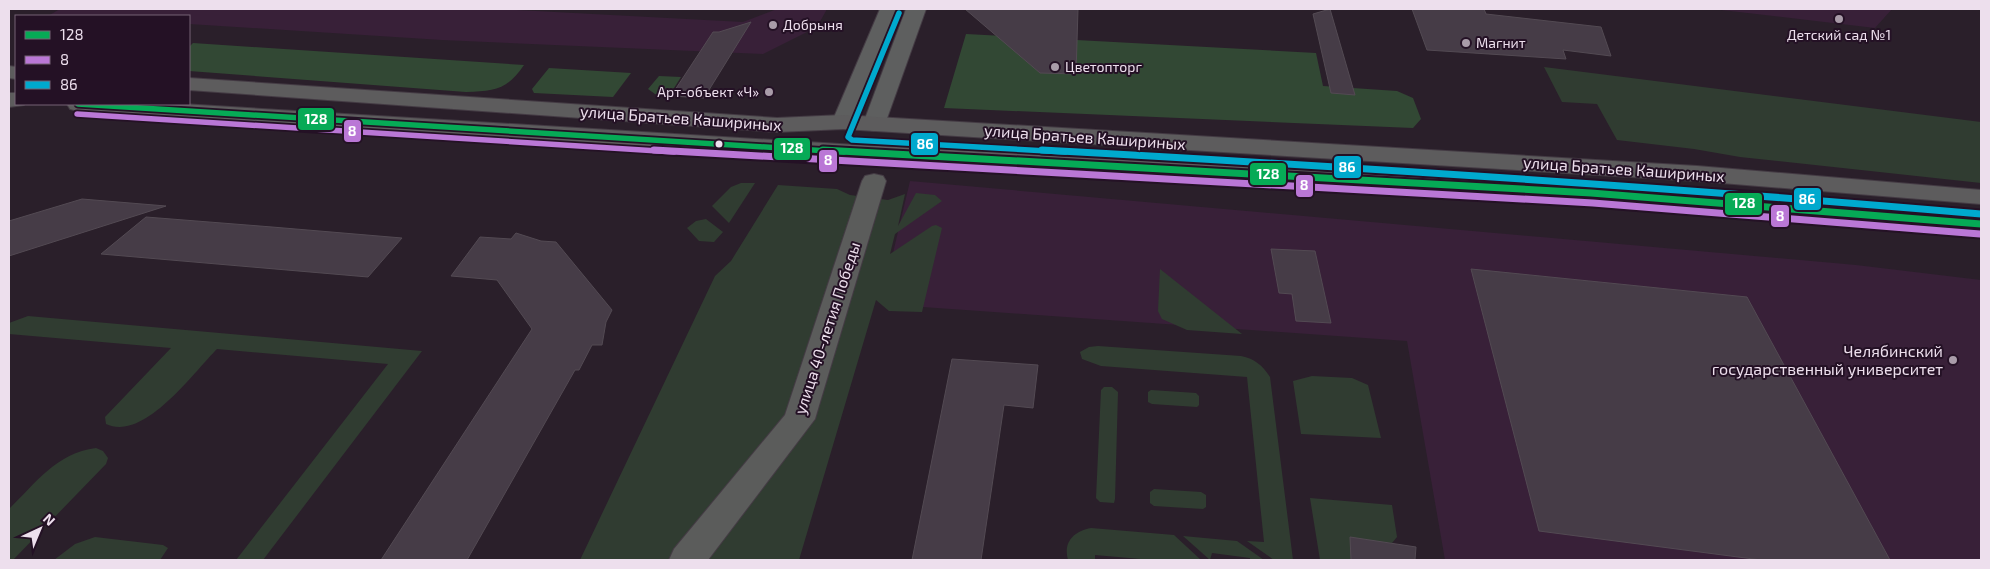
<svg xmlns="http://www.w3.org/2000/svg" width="1990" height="569" viewBox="0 0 1990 569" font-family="'Exo 2',sans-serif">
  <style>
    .built { fill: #382038 }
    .green { fill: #303c31 }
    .forest { fill: #324834 }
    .building { fill: #463c47; stroke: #534a53 }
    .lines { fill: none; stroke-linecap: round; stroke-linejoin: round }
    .street-casing { stroke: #443b44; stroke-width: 2 }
    .secondary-casing { stroke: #443b44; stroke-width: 2 }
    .primary-casing { stroke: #443b44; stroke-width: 2 }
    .street { fill: #5b5c5b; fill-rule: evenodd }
    .secondary { fill: #5e5f5f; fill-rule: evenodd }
    .primary { fill: #5d5c5d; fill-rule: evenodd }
    .bus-1-far1-casing { stroke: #241125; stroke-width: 9 }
    .bus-1-casing { stroke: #241125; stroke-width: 11 }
    .bus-2-far1-casing { stroke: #241125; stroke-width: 9 }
    .bus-2-casing { stroke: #241125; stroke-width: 11 }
    .bus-3-far1-casing { stroke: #241125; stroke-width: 9 }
    .bus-3-casing { stroke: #241125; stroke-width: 11 }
    .bus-1-far1 { stroke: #06aa56; stroke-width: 5.5 }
    .bus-1 { stroke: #06aa56; stroke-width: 7 }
    .bus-2-far1 { stroke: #ba77d6; stroke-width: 5.5 }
    .bus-2 { stroke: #ba77d6; stroke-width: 7 }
    .bus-3-far1 { stroke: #00a9ce; stroke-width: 5.5 }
    .bus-3 { stroke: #00a9ce; stroke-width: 7 }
    .poi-dot { fill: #a99ca9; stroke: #241125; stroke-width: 2 }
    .bus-dot { fill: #eddfed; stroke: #241125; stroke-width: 2 }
    .labels { text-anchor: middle; stroke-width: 4; stroke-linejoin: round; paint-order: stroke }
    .far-poi-label { font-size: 14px; fill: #eddfed; stroke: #241125; text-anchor: start }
    .street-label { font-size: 16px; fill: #eddfed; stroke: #241125 }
    .poi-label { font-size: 16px; fill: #eddfed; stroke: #241125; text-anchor: end }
    .line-badge { stroke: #241125; stroke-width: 2 }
    .badge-label { font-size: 14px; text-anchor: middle; font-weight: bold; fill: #fff }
  </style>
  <rect width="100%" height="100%" fill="#2a1f2a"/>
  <path class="built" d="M60,9H499L743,22L777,9H827L817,27L763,54L442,40L189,24V16H48Z
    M1713,9H1892L1875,28Z
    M910,181L1856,265L1981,280V560H1445L1407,341L881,304Z"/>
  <path class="green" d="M1544,67L1981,122V183L1740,157L1694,149L1617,140L1597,104L1562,102Z
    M741,183H755L729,223L712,206L731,187Z
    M778,185L837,189L850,195L888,200L905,194L898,226L916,193L935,195L942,201L895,234L890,254L932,226L936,225L942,228L922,312L889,311L876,300L799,560H580L715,276L731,261Z
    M706,219L723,232L714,242L699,241L687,228L696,221Z
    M1160,269L1242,334L1187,330L1162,319L1158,311Z
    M28,316L422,351L263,560H236L388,364L217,349C193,373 144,442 106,424L105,417L171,348L9,334V323Z
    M1098,346L1241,356C1255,359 1262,365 1270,377L1293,560H1274L1247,541L1264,542L1247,377L1101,366L1082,359L1080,352L1089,347Z
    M1312,376L1352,378L1368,385L1381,438L1301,434L1293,381Z
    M1104,387H1112L1118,392L1115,499L1114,503L1100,502L1096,498L1101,390Z
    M1151,390L1196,393L1199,396V405L1197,407L1152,404L1148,402V392Z
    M96,448L103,451L108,458L106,464L13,560H9V509C36,483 56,453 96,448Z
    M1154,489L1201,492L1206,495V507L1203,509L1154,506L1150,503V492Z
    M1310,498L1392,505L1397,537L1392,543L1380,542L1383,560H1320Z
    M1091,528L1174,535L1201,560H1152L1095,555V560H1068C1063,542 1074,531 1091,528Z
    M1183,536L1237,541L1264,560H1250V558L1212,553L1210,560Z
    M95,537L163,545L168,548L160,560H54L75,544Z"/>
  <path class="forest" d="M966,34L1316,53L1323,86L1397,91L1413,98L1421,119L1413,128L944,108Z
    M193,43L524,65C507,90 495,91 466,92L189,71V47Z
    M549,68L631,73L613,97L534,93L532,89Z
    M659,76L681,77L669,96L655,94L648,89Z"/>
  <path class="building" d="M965,9H1078L1076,74L1040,73Z
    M1330,9L1355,95L1331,93L1313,14Z
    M1412,9H1484L1486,14L1601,27L1611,56L1563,50L1566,59L1427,50Z
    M751,22L704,98L671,96L713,32H719Z
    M82,199L166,206L9,256V221Z
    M146,217L272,227L402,238L368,277L101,254Z
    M516,233L541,241L556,242L612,310L606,322L602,345H592L579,370H575L467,560H381L532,329L497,280L451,276L480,237L511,239Z
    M1271,249L1315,251L1331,323L1296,321L1292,294L1279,293Z
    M1471,269L1747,297L1890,560H1761L1539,531Z
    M952,359L1038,365L1033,408L1004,405L981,560H912Z
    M1350,537L1416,547L1415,560H1351Z"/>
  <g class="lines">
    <g class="street-casing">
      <path id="street" d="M874,174L883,176L886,181L815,419L708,560H669L674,549L785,415L862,181L865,176Z"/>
    </g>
    <g class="secondary-casing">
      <path id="secondary" d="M880,9H900L854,122L851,127L843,129L835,127L832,122Z
        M906,9H926L885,124L882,129L874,131L866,129L863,124Z"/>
    </g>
    <g class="primary-casing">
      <path id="primary" d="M9,66L16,67V79L9,78Z
        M189,78L777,118L843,115L1697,166L1981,190V204L1697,181L843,129L777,132L189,90Z
        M9,93H16V104L24,105L9,107Z
        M67,104H182L856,145L1475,177L1728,193L1981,216V232L1602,199L745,153L78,111L70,109Z"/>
    </g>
    <use href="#street" class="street"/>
    <use href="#secondary" class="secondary"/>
    <use href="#primary" class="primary"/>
    <g class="bus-1-far1-casing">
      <path id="bus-1-far1" d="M78,104L844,152"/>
    </g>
    <g class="bus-1-casing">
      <path id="bus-1" d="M823,150L1591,193L1981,224"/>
    </g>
    <g class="bus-2-far1-casing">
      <path id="bus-2-far1" d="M77,114L674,152"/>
    </g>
    <g class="bus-2-casing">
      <path id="bus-2" d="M654,150L1593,203L1980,234"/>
    </g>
    <g class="bus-3-far1-casing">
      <path id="bus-3-far1" d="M899,13L848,137L852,140L1065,152"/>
    </g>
    <g class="bus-3-casing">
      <path id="bus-3" d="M1042,150C1355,167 1668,187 1981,214"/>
    </g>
    <use href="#bus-1-far1" class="bus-1-far1"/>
    <use href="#bus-1" class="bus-1"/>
    <use href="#bus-2-far1" class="bus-2-far1"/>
    <use href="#bus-2" class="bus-2"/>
    <use href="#bus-3-far1" class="bus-3-far1"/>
    <use href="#bus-3" class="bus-3"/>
  </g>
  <g class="poi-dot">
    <circle cx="1839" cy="19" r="5"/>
    <circle cx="773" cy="25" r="5"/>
    <circle cx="1466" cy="43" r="5"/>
    <circle cx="1055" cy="67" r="5"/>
    <circle cx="769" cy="92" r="5"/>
    <circle cx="1953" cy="360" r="5"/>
  </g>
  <circle class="bus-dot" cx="719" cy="144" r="4.5"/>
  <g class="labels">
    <g class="far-poi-label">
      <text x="783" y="30">Добрыня</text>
      <text x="1839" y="40" text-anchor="middle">Детский сад №1</text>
      <text x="1476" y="48">Магнит</text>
      <text x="1065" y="72">Цветопторг</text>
      <text x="759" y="97" text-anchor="end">Арт-объект «Ч»</text>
    </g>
    <g class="street-label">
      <text transform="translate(681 118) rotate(4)" y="6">улица Братьев Кашириных</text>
      <text transform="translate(1085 137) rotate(4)" y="6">улица Братьев Кашириных</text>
      <text transform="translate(1624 169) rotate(4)" y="6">улица Братьев Кашириных</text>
      <text transform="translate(827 328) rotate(-72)" y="6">улица 40-летия Победы</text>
    </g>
    <g class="poi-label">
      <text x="1943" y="357">Челябинский<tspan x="1943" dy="18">государственный университет</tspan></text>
    </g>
  </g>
  <g class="line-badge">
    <rect x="297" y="107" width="38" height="24" rx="5" fill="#06aa56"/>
    <rect x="343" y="119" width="19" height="24" rx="5" fill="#ba77d6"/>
    <rect x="910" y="132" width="29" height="24" rx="5" fill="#00a9ce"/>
    <rect x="773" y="137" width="38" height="24" rx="5" fill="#06aa56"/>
    <rect x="818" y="149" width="20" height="24" rx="5" fill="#ba77d6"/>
    <rect x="1333" y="155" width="29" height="24" rx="5" fill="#00a9ce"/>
    <rect x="1249" y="162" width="38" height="24" rx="5" fill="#06aa56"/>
    <rect x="1295" y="174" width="19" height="24" rx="5" fill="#ba77d6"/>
    <rect x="1793" y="187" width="29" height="24" rx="5" fill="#00a9ce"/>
    <rect x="1724" y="192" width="39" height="24" rx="5" fill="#06aa56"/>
    <rect x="1770" y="204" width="20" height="24" rx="5" fill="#ba77d6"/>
  </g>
  <g class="badge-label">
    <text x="316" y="124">128</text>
    <text x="352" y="136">8</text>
    <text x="925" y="149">86</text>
    <text x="792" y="153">128</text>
    <text x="828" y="165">8</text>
    <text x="1347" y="172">86</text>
    <text x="1268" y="179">128</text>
    <text x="1304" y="190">8</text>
    <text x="1807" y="204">86</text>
    <text x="1744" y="208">128</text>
    <text x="1780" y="221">8</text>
  </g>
  <rect width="1990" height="569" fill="none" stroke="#eddfed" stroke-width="20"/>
  <rect x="15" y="15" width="175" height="90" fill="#241125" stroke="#746375"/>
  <rect x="25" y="31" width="25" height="8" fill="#06aa56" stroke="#746375"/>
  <text x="60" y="40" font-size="15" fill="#eddfed">128</text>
  <rect x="25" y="56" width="25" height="8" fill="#ba77d6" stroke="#746375"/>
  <text x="60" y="65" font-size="15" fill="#eddfed">8</text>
  <rect x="25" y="81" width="25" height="8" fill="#00a9ce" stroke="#746375"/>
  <text x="60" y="90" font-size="15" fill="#eddfed">86</text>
  <g transform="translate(40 529) rotate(44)" stroke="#241125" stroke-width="4" paint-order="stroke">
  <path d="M0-4L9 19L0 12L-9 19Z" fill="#eddfed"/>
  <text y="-8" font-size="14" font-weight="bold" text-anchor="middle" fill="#eddfed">N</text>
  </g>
</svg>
